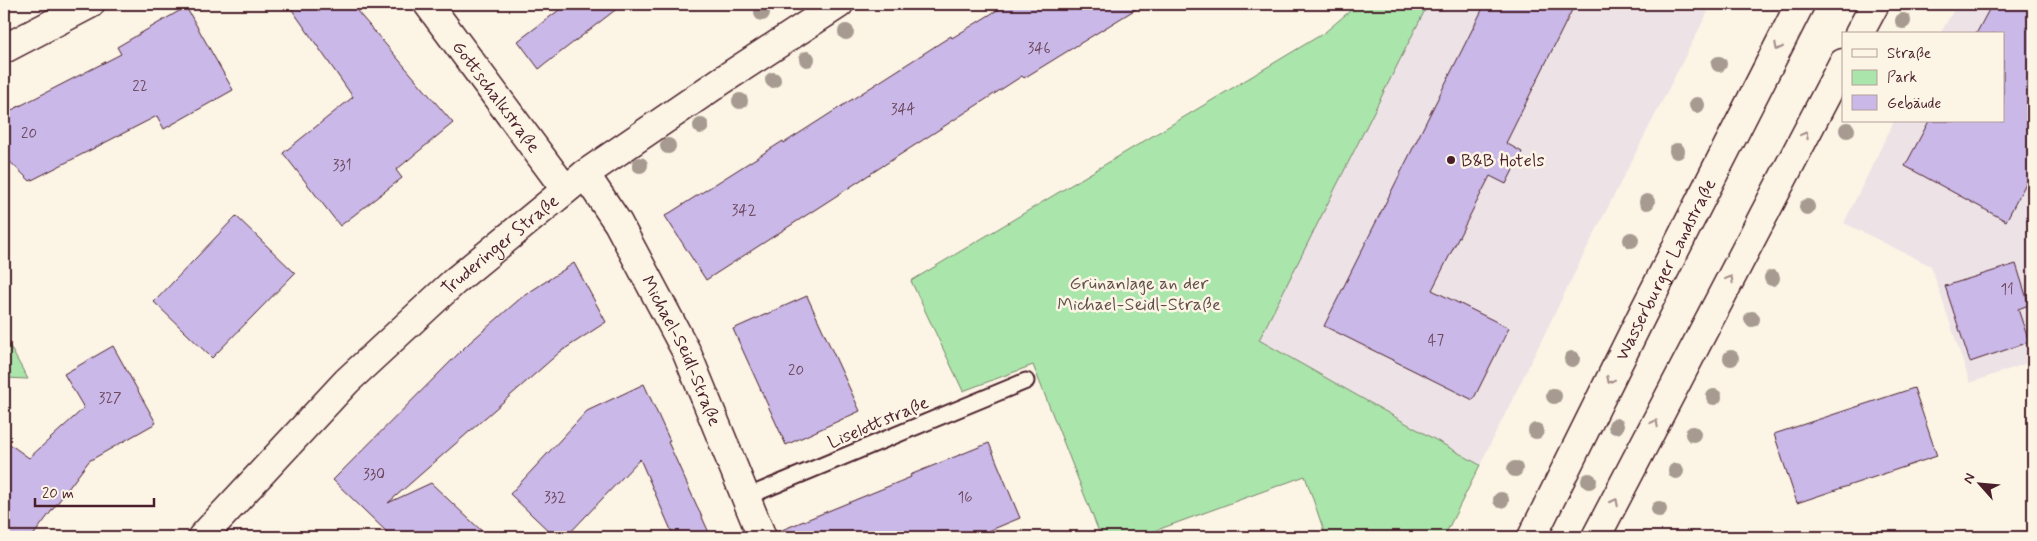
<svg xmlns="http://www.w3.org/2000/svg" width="2037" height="541" viewBox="0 0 2037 541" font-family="Mynerve,sans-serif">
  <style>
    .built { fill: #ede3e6 }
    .green { fill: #aae5ab; stroke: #7a826b }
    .building { fill: #cab8e8; stroke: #4a1f2b }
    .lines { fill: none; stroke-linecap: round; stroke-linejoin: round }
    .service-casing { stroke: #4a1f2b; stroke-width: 19 }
    .minor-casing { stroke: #4a1f2b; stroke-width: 31 }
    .tertiary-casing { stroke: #4a1f2b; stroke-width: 31 }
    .primary-casing { stroke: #4a1f2b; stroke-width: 31 }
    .service { stroke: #fcf5e5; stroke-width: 15 }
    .minor { stroke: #fcf5e5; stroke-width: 28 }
    .tertiary { stroke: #fcf5e5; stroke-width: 28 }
    .primary { stroke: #fcf5e5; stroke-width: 28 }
    .tree { fill: #a79a90 }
    .oneway { stroke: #a38a88 }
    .poi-dot { fill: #4a1f2b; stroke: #fcf5e5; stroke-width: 2 }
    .labels { text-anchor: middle; stroke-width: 5; stroke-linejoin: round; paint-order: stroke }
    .number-label { font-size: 15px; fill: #6a455a }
    .street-label { font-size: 18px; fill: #4a1f2b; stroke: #fcf5e5 }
    .poi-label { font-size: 18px; fill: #4a1f2b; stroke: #fcf5e5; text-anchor: start }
    .park-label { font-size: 18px; fill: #62504b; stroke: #fcf5e5 }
  </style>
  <rect width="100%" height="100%" fill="#fcf5e5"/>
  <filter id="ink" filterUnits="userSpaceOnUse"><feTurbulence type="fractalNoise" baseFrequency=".02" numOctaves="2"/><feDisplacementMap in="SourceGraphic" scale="10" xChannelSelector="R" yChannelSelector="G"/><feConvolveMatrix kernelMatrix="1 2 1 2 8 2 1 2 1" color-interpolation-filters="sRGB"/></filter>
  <g filter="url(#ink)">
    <path class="built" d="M1428,4H1712L1582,258L1480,465L1258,340Z
      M1957,4H2033V361L1970,383L1931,266L1844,223L1894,121H2003V34H1940Z"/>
    <path class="green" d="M1358,4H1428L1259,340L1480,465L1444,537H1326L1305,476L1138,537H1101L1033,365L963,391L911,281L1324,33Z
      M4,336L28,379L4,378Z"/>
    <path class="building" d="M288,4H351L453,123L396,170L402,178L340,226L283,153L353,97Z
      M567,4H623L539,69L518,41Z
      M1007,4H1144L1024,78L1022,76L706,280L665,216L783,141L784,143L951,36L952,38Z
      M1485,4H1575L1506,143L1522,152L1506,184L1490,176L1432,290L1509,328L1473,400L1324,326Z
      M1992,4H2033V170L2006,221L1905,166L1929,121H2003V34H1976Z
      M186,7L233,90L164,129L157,116L30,181L4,156V114L121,54L117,47Z
      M236,216L295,273L212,358L154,302Z
      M574,263L606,322L560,352L388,503L431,483L488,537H392L333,480L468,344L522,297Z
      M2016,264L2029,305L2018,309L2029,342L1970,362L1945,286Z
      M807,296L860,411L786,445L733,329Z
      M113,346L156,423L89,461L32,537H4V440L29,458L84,408L64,374Z
      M644,384L670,441L668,442L711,537H674L640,459L566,537H555L510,494L587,411Z
      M1914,388L1937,456L1797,503L1774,434Z
      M989,443L1020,518L974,537H777V532L911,477L910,475Z"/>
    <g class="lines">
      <g class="service-casing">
        <path id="service" d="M746,497L1026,381"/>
      </g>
      <g class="minor-casing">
        <g id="minor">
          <path id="s1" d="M428,4L565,189"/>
          <path d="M4,49L90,4"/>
          <path id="s2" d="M585,174L618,223L686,351L762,537"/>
        </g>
      </g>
      <g class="tertiary-casing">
        <g id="tertiary">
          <path id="s3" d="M202,537L347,381L455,281L585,174L721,81L839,4"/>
        </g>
      </g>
      <g class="primary-casing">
        <g id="primary">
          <path d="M1859,34L1875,4"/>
          <path id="s4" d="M1532,537L1644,311L1800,4"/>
          <path d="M1596,537L1843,63"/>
        </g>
      </g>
      <use href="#service" class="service"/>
      <use href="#minor" class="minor"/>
      <use href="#tertiary" class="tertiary"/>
      <use href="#primary" class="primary"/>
    </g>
    <g class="tree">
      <circle cx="762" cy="13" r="8"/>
      <circle cx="1903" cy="21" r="8"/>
      <circle cx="846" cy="32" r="8"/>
      <circle cx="807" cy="59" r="8"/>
      <circle cx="1719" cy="64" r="8"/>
      <circle cx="773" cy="80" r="8"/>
      <circle cx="740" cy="101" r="8"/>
      <circle cx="1697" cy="105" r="8"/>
      <circle cx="701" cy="126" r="8"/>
      <circle cx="1847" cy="130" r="8"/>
      <circle cx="668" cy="146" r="8"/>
      <circle cx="1677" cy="151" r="8"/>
      <circle cx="640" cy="165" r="8"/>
      <circle cx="1647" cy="202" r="8"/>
      <circle cx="1807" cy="207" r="8"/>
      <circle cx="1631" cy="240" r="8"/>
      <circle cx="1772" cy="278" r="8"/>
      <circle cx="1752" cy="319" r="8"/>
      <circle cx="1731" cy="358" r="8"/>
      <circle cx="1572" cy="359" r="8"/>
      <circle cx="1554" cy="396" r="8"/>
      <circle cx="1714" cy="397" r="8"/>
      <circle cx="1616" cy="426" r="8"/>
      <circle cx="1536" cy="431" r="8"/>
      <circle cx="1693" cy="434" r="8"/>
      <circle cx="1515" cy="469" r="8"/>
      <circle cx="1676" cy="471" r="8"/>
      <circle cx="1589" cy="481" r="8"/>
      <circle cx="1501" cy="500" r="8"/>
      <circle cx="1659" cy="509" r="8"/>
    </g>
    <defs><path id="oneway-chevron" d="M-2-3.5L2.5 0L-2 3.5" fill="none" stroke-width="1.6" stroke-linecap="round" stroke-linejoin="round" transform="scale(1.25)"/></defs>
    <g class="oneway">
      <use href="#oneway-chevron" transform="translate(1778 47) rotate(117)"/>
      <use href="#oneway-chevron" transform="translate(1805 135) rotate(-62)"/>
      <use href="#oneway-chevron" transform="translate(1730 279) rotate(-62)"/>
      <use href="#oneway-chevron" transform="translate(1610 380) rotate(116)"/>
      <use href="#oneway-chevron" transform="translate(1655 423) rotate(-62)"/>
      <use href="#oneway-chevron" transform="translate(1615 502) rotate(-63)"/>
    </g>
  </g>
  <circle class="poi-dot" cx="1451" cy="160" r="5"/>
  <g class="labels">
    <g class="number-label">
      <text x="1039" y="53">346</text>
      <text x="140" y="91">22</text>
      <text x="903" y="114">344</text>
      <text x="29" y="138">20</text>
      <text x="342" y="170">331</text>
      <text x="744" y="215">342</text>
      <text x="2007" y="294">11</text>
      <text x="1436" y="345">47</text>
      <text x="796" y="375">20</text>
      <text x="110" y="403">327</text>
      <text x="374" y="479">330</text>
      <text x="555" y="502">332</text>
      <text x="965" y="502">16</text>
    </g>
    <g class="street-label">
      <text dy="6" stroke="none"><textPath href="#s1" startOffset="115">Gottschalkstraße</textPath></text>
      <text dy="6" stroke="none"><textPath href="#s3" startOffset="418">Truderinger Straße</textPath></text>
      <text dy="6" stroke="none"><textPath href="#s4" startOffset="299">Wasserburger Landstraße</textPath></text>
      <text dy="6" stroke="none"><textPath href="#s2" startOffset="202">Michael-Seidl-Straße</textPath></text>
      <text transform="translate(878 422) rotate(-23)" y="6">Liselottstraße</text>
    </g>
    <g class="poi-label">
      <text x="1461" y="166">B&amp;B Hotels</text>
    </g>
    <g class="park-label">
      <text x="1139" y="289">Grünanlage an der<tspan x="1139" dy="21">Michael-Seidl-Straße</tspan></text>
    </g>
  </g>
  <rect width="2037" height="541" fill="none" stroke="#fcf5e5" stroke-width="20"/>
  <rect x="10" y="10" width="2017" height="521" fill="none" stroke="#4a1f2b" stroke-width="2" filter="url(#ink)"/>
  <rect x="1842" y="32" width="162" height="90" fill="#fcf5e5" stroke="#b59f9b"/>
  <rect x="1852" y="49" width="25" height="8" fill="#fcf5e5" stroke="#b59f9b"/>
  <text x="1887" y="58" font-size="15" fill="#4a1f2b">Straße</text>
  <rect x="1852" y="70" width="25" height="15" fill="#aae5ab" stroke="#b59f9b"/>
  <text x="1887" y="82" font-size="15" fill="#4a1f2b">Park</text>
  <rect x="1852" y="95" width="25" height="15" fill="#cab8e8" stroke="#b59f9b"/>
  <text x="1887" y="108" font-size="15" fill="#4a1f2b">Gebäude</text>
  <g transform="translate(1980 484) rotate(297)" stroke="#fcf5e5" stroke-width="4" paint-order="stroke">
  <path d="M0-4L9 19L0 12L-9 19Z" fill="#4a1f2b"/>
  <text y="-8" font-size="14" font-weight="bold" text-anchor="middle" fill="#4a1f2b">N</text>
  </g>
  <path d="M35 498v8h119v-8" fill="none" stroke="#4a1f2b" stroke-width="2.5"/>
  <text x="42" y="498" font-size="15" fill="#4a1f2b" stroke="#fcf5e5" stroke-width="4" paint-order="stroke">20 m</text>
</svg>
